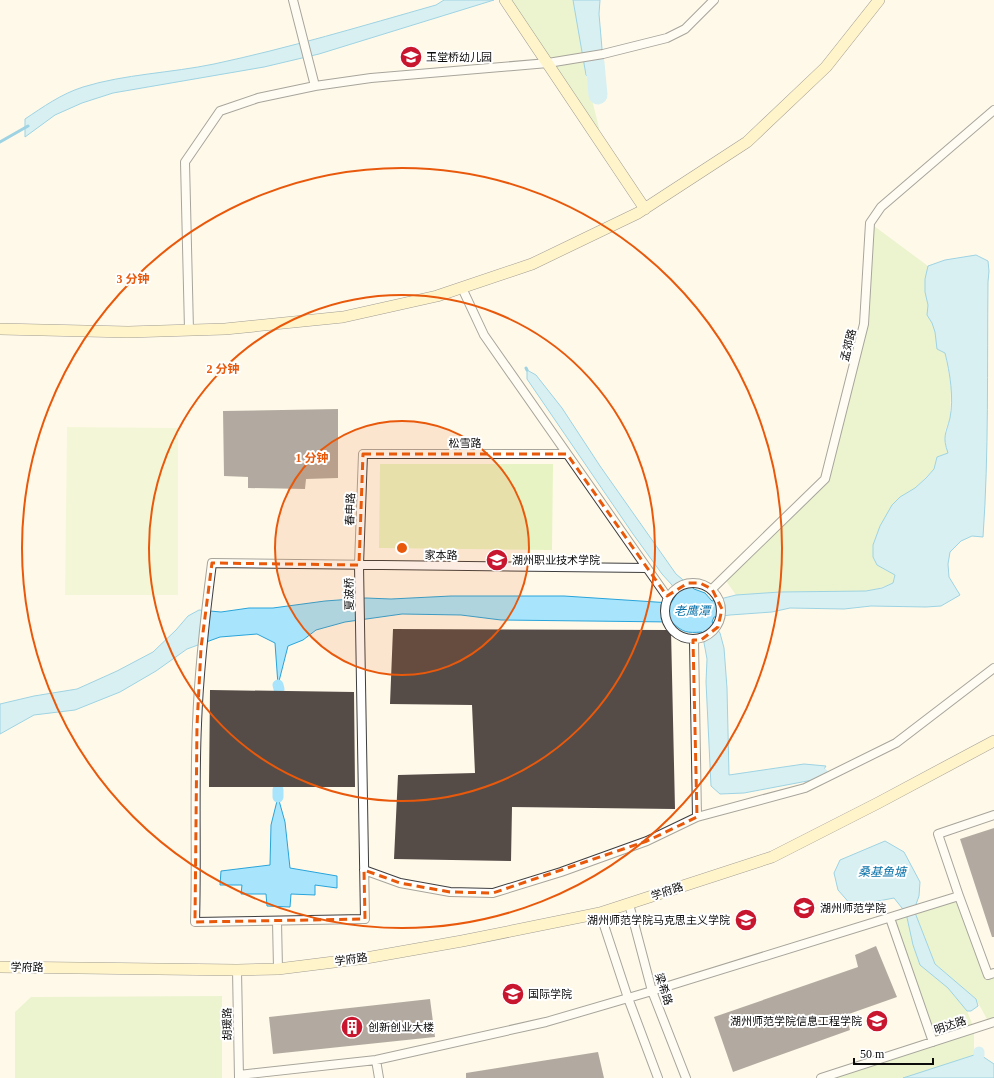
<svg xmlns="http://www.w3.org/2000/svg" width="994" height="1078" viewBox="0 0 994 1078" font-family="'Times New Roman','Noto Sans SC',serif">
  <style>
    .green { fill: #d5edaf }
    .pitch { fill: #e7f3c2 }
    .water { fill: #a8e5fc; stroke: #28a4db }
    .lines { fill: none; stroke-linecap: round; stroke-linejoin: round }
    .stream { stroke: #28a4db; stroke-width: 3 }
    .canal { stroke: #a8e5fc; stroke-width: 11 }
    .river { stroke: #a8e5fc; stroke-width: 19 }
    .building { fill: #554b47 }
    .street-casing { stroke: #3e3e3e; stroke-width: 10 }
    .secondary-casing { stroke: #2d2d2d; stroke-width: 12 }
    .street { stroke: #fff; stroke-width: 8 }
    .secondary { stroke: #ffeda5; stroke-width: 11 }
    .marked { fill: none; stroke: #e8590c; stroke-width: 3; stroke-dasharray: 8 5; stroke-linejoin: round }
    .ring { fill: none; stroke: #e8590c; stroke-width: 2 }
    .labels { text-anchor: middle; stroke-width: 4; stroke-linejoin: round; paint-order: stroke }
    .poi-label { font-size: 11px; fill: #0b0b0b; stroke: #fff; text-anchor: start }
    .street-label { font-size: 11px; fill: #0b0b0b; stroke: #fff }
    .water-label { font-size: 12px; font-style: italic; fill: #0971a8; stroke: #fff }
    .centre { fill: #e8590c; stroke: #fff; stroke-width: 2 }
    .ring-label { font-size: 12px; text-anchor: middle; font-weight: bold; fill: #e8590c; stroke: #fff; stroke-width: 4; stroke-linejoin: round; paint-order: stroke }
  </style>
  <rect width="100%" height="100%" fill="#fff9ea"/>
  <path class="green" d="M505,0H573L586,75L599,128L598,138Z
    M870,223L928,266L925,279V292L928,305L927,315L932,323L935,332L937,349L945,353L951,387L950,418L945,431V444L948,453L937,457L934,469L915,488L900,497L880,526L873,545L877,565L895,575L893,583C862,597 825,592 792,592C773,592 755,594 736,595L724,578L826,479L864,324Z
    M959,896L988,975L994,973V1022L989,1023L976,999L935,964L914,910Z
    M906,913L913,945L920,965L948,988L967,1011L974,1028V1055L903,1078H821L933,1042L890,918Z
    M222,996V1078H15V1012L31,997Z"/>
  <path class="pitch" d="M67,427L178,428V595H65Z
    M380,464H553L552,550L379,548Z"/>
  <path class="water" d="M444,0H494L319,54L264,67L113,93L82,103L55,115L25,137V119C43,107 61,94 83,87C125,74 171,73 214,64C289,48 362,26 436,5Z
    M573,0H600L599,14L604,72L598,88L586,75Z
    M976,255L988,261L989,271L988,282C987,367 989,452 983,537L972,536L961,541L950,552L948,564L949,577L960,595L941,606L926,607L871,606L844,609L790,608L772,612L730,615L714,617L712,622L720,633L724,648L727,688L729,775L804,764L826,766L818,779L744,793L720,794L711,786L706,682L707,659L702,632C687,633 683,633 672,622L501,620L461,615L402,614L345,622L316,630L303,640L288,646L278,685L275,643L257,634L220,637L187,649L156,671L120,692L75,710L34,715L0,734V704L34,696L77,689L117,671L153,652L176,630L188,616L199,610L221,612L249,608H273L325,601L366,598L391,599L451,596H564L671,603L676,595L672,585L662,574L633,534L527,379V370L536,375L562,408L600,466L676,574L694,589L705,593L712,601L736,595L780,592L866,591L882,588L893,583L895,575L877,565L873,557V545L880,526L892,505L900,497L915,488L926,478L934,469L937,457L948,453C942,436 946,434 950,418C954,398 950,373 945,353L937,349L935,332L932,323L927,315L928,305L925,292V279L928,266L945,260Z
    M278,797L285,822L290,868L337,876V888L315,885V895L291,894L290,907L267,906L266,894H241L242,885H220L221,871L270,865L271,825Z
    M885,841L904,852L920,882L919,896L914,910L935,964L976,999L978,1006L971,1011H967L948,988L920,965L913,945L906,913L894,898L852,906L838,890L834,873L840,860Z
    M974,1055L982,1056L994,1064V1078H903Z"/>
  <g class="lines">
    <path class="stream" d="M0,142L28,126
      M526,368L527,370"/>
    <path class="canal" d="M278,685L279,689
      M821,773L823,774
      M278,790V797
      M979,1055V1052"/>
    <path class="river" d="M595,63L598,95"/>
  </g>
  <path class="building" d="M338,409V478L306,479L305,489L248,488V477L224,476L223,411Z
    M393,629L671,630L675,809L512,807L511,861L394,859L398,775L475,773L472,705L390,704Z
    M210,690L354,692L355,787H209Z
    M994,828V937H992L960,839Z
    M876,946L897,997L846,1015L850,1030L733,1072L714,1017L858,967L855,955Z
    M430,999L435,1037L273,1054L269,1017Z
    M598,1052L604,1078H466V1073Z"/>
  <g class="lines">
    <g class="street-casing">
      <path id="street" d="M293,0L315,86
        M462,288L484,335L668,598
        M189,330L185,162L220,111L258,98L315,86L371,78L548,63L603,54L667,38L685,29L714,0
        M567,454H363L359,565L365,919L195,922C197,856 194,790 197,724C199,670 205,617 212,563L647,568
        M665 611a28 28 0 1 1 56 0a28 28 0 1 1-56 0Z
        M712,589L825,479L864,324L870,223L881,207L994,110
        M694,640L697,817
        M364,870L400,883L450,892L493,893L561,872L647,841L697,817L805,788L896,743L994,668
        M959,896L938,834L994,815
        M629,904L652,991L686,1078
        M600,913L628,998L658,1078
        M890,918L933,1042
        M277,921L278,969
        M237,970L239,1078
        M376,1060L379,1078
        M239,1075L376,1060L546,1022L652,991L959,896L988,975L994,973
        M821,1078L994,1022"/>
    </g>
    <g class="secondary-casing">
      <path id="secondary" d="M505,0L645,209
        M0,329L128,332L225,329L343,317L437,296L532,264L638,213L747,142L826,67L879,0
        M0,967L237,970L278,969L366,958L462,941L600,913L772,857L878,803L994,741"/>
    </g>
    <use href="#street" class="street"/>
    <use href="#secondary" class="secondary"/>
  </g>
  <path d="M0 0H994V1078H0ZM363,454H567L667,596L688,583H700L712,589L722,609L718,627L701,640H693L697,817L647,841L493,893L450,892L400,883L364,870L365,919L195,922L197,726L201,648L212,563L359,565Z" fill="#fff9ea" fill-opacity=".55" fill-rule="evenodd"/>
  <path class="marked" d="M363,454H567L667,596L688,583H700L712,589L722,609L718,627L701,640H693L697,817L647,841L493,893L450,892L400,883L364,870L365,919L195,922L197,726L201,648L212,563L359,565Z"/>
  <circle cx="402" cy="548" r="127" fill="#e8590c" fill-opacity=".12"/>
  <g class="ring">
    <circle cx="402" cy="548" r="127"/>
    <circle cx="402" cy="548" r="253"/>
    <circle cx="402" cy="548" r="380"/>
  </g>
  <defs>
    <g id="school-disc" transform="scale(1.15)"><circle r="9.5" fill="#c8162f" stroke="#fff"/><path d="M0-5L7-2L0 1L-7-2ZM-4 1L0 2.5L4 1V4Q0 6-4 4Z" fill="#fff"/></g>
    <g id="university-disc" transform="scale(1.15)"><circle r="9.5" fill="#c8162f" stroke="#fff"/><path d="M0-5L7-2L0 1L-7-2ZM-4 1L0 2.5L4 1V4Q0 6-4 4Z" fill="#fff"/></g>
    <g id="building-disc" transform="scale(1.15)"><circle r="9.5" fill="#c8162f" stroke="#fff"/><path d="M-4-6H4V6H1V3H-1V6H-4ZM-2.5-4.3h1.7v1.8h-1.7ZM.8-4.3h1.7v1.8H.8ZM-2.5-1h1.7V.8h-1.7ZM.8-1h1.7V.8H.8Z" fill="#fff"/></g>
  </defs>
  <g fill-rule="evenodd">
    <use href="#school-disc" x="411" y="57"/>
    <use href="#university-disc" x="497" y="560"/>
    <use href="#university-disc" x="804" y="908"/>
    <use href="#university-disc" x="746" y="920"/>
    <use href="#university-disc" x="513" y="994"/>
    <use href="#university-disc" x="877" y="1021"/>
    <use href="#building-disc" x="352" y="1027"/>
  </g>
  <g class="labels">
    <g class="poi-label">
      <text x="426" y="61">玉堂桥幼儿园</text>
      <text x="512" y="564">湖州职业技术学院</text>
      <text x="820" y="912">湖州师范学院</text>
      <text x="730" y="924" text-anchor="end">湖州师范学院马克思主义学院</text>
      <text x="528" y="998">国际学院</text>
      <text x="862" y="1025" text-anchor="end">湖州师范学院信息工程学院</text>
      <text x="368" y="1031">创新创业大楼</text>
    </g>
    <g class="street-label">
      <text transform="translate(848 345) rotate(-76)" y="4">孟郊路</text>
      <text x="465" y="447">松雪路</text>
      <text transform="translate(350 509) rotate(-88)" y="4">春申路</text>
      <text transform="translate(441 555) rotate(1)" y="4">家本路</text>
      <text transform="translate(349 594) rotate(-91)" y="4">夏波桥</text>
      <text transform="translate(667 891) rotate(-18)" y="4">学府路</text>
      <text transform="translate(351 959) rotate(-8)" y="4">学府路</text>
      <text transform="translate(27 967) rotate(1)" y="4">学府路</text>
      <text transform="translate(664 989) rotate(72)" y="4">梁希路</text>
      <text transform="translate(227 1024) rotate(-91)" y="4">胡瑗路</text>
      <text transform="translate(950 1025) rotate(-18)" y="4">明达路</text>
    </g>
    <g class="water-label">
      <text x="692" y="615">老鹰潭</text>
      <text x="882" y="876">桑基鱼塘</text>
    </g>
  </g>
  <circle cx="402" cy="548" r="6" class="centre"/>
  <g class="ring-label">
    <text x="133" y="283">3 分钟</text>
    <text x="223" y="373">2 分钟</text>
    <text x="312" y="462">1 分钟</text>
  </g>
  <path d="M854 1058v6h79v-6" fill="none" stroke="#0b0b0b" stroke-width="2"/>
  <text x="860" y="1058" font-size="12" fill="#0b0b0b" stroke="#ffffff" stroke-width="3" paint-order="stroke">50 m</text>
</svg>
